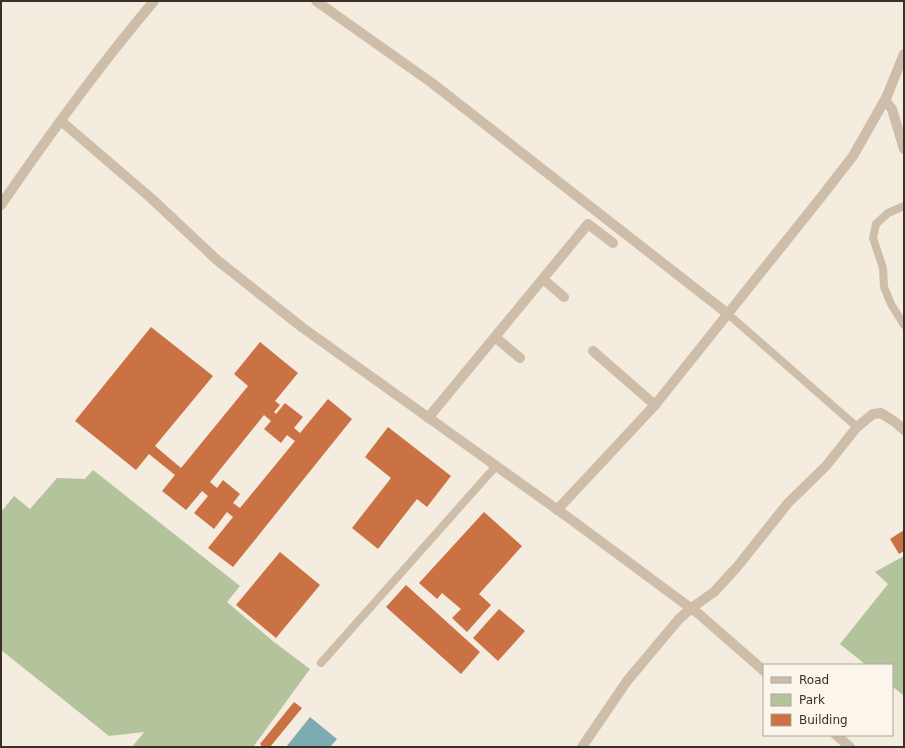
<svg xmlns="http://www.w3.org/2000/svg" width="905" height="748" viewBox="0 0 905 748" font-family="'DejaVu Sans',sans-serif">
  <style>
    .green { fill: #b3c49d }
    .water { fill: #7cabb2 }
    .building { fill: #cb7245; fill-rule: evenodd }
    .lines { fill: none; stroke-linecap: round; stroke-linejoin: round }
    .service { stroke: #cdbda9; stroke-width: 8 }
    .minor { stroke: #cdbda9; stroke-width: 10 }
    .tertiary { stroke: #cdbda9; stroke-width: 10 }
  </style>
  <rect width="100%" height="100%" fill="#f4ecde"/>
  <path class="green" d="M93,470L240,586L227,602L274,642L310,669L253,747H132L144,732L109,736L1,650V512L14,496L30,509L57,478L85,479Z
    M904,556V696L892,686V665H866L840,644L888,584L875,572Z"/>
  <path class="water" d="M310,717L337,739L330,747H286Z"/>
  <path class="building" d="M151,327L213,376L155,446L181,468L248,386L234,374L260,342L298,373L275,401L280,405L274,412L276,414L285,403L303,417L294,428L300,433L328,399L352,419L233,567L208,548L233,517L227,512L214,529L194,513L208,496L202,491L186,510L162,491L175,475L149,454L136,470L75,421ZM264,415L271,421L264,429L281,443L287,435L295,441L240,508L233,503L240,494L223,480L217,488L210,482Z
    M388,427L451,476L427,507L417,499L378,549L352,528L391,478L365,457Z
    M484,512L522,546L479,594L491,605L467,632L452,618L461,609L442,593L437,599L419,583Z
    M904,530V551L899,554L890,539Z
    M280,552L320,585L276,638L236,605Z
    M406,585L480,652L461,674L386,607Z
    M499,609L525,631L498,661L473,638Z
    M294,702L302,708L270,747H263L260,744Z"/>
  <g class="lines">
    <path class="service" d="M904,206L888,213L876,224L873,238L883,268L884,287L891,304L904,325
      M728,314L857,427
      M321,663L496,466"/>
    <path class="minor" d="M316,1L432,83L728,314
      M885,100L892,109L904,149
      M543,279L564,297
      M495,337L520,358
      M593,351L655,405
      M428,418L588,224L613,243
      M582,747L627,681L679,619L690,609L714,592L737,567L788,503L826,466L857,427L873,414L881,413L895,422L904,430"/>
    <path class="tertiary" d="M61,121L152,199L217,260L303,328L569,518L700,615L764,671
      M1,205C49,135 99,66 154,1
      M557,510L655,405L822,196L853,156L887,96L904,54
      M836,735L850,747"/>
  </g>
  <rect width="905" height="748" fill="none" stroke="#3a3029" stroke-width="4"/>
  <rect x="763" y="664" width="130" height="72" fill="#fbf5eb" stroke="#aea69d"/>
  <rect x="771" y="677" width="20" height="6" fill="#cdbda9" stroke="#aea69d"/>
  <text x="799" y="684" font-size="12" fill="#3a3029">Road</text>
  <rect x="771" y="694" width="20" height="12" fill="#b3c49d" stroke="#aea69d"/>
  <text x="799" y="704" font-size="12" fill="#3a3029">Park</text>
  <rect x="771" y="714" width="20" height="12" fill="#cb7245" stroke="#aea69d"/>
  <text x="799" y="724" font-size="12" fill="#3a3029">Building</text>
</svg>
